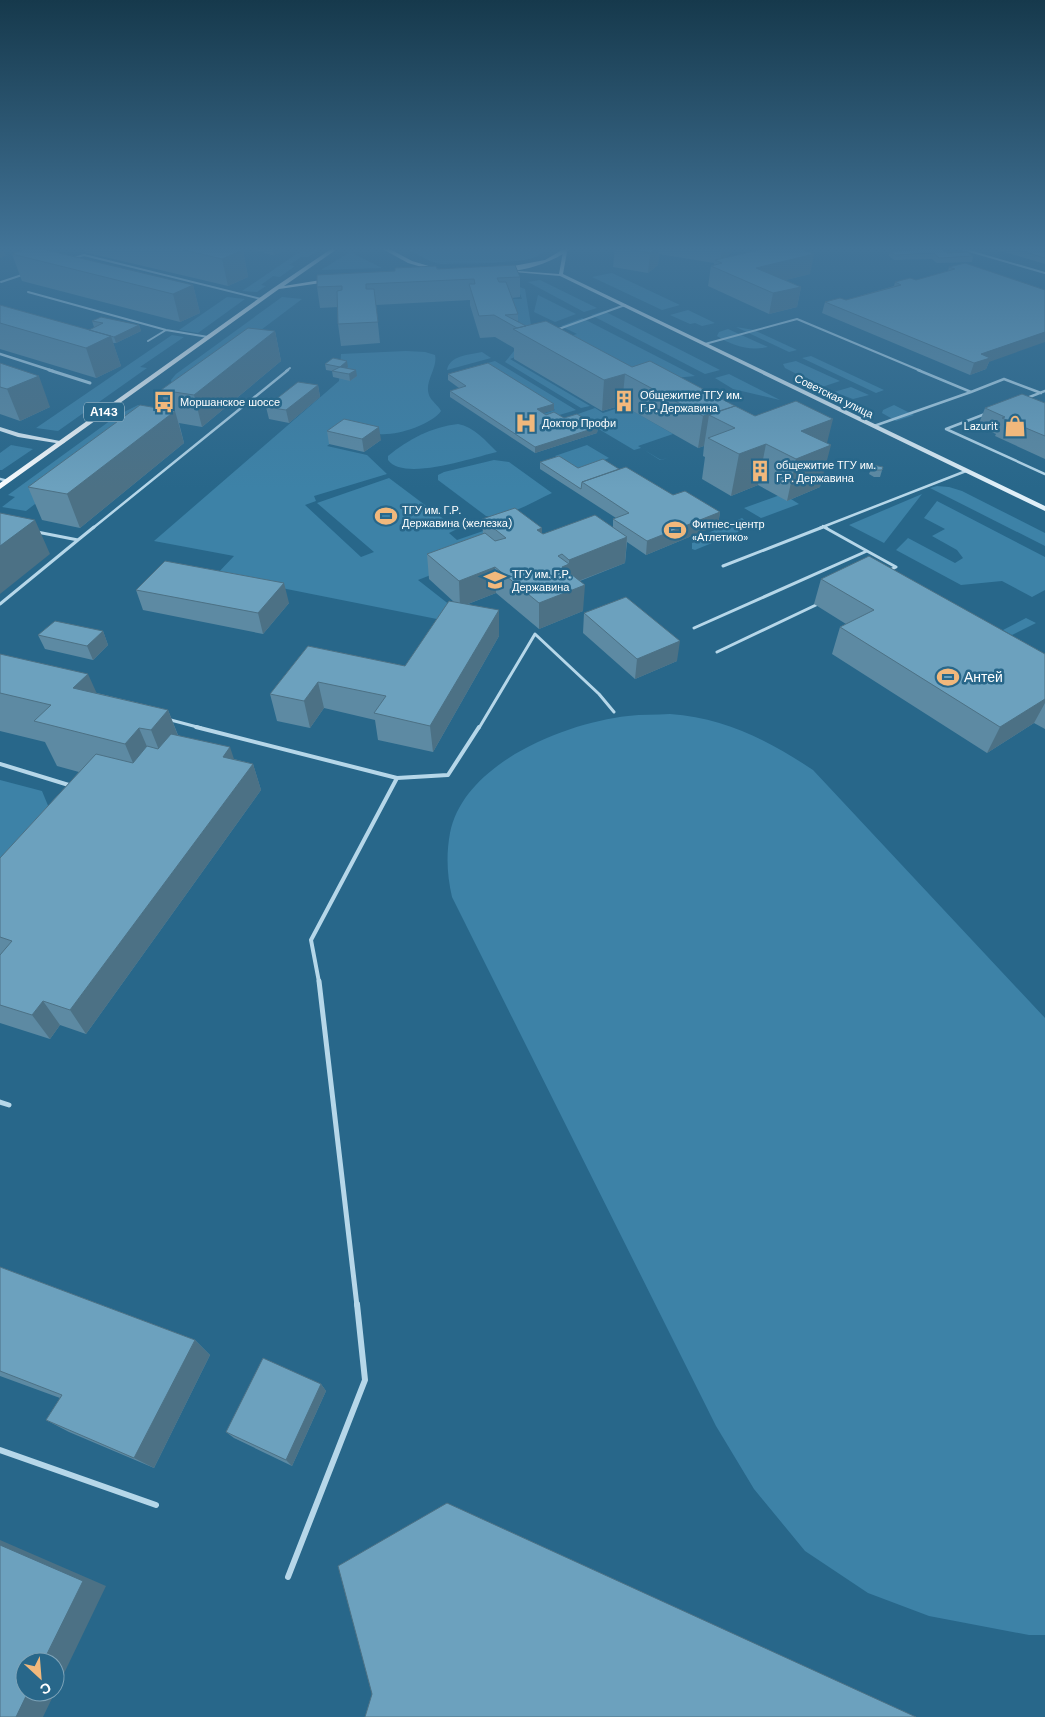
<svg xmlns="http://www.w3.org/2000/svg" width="1045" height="1717" viewBox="0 0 1045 1717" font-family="'DM Sans',sans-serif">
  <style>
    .green { fill: #3d82a7 }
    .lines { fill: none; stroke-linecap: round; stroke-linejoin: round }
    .lane-far5 { stroke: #b6d7e9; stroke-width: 2 }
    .lane-far4 { stroke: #b6d7e9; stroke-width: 2.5 }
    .lane-far3 { stroke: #b6d7e9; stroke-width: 3 }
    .lane-far2 { stroke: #b6d7e9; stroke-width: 4 }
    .lane-far1 { stroke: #b6d7e9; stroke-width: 5 }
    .lane { stroke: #b6d7e9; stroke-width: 6 }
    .street-far1 { stroke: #b6d7e9; stroke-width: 2.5 }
    .street { stroke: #b6d7e9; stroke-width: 3 }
    .secondary { fill: #e0eff8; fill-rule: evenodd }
    .primary { fill: #f9fcfe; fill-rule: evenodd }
    .wall { fill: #5d8aa3 }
    .shaded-wall { fill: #4c7185 }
    .building { fill: #6ca1be; stroke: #4c7185 }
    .labels { text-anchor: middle; stroke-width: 5; stroke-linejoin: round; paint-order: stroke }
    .far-poi-label { font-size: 11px; fill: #fff; stroke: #28678a; text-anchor: start }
    .far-street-label { font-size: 11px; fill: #fff; stroke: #28678a }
    .shield { fill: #28678a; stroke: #bed1dc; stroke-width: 1 }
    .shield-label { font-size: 12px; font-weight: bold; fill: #fff }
    .poi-label { font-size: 14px; fill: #fff; stroke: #28678a; text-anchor: start }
  </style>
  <rect width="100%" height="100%" fill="#28678a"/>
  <path class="green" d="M307,247H323L308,257H301L289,265L295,266L280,277L273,276L261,285L266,286L257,292L242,291Z
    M404,247H550L536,257L525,260L492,263L440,264L430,261Z
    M350,252L382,268L321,270Z
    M612,273L680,305L662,310L592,277Z
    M540,280L597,308L584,312L528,282Z
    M517,286L525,289L532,331H522L510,299H522Z
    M538,295L576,314L555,322L534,312Z
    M227,297L245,299L198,333L179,330Z
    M282,297L302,299L188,385L172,384L171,380L176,374Z
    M688,310L715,323L702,326L695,323L690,324L670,315Z
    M604,311L720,370L705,374L591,315Z
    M582,318L695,376L634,382L556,340L577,334L561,326Z
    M736,327L754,330L797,350L789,352Z
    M728,329L768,347C749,351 733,346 717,336L719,332Z
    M172,335L184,337L140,367L147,368L58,431L36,428Z
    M406,351L425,352L435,355C438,368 424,382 429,395C431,401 438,405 441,411C431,425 396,436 379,434C370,434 360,430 351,428L327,446L367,455L387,474L314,496L316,501L305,505L361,557L374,552L317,503L389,478L457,529L449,533L457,540L486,530L474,558L418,580L455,609L492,630L216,575L234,556L154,541L339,381L341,354Z
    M514,351L520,355L510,359L590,406L581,408L505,362Z
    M482,352L491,358L447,370C450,355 469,355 482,352Z
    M811,356L884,390L876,393L802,358Z
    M495,361L576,410L546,419L540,415L555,410L487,368L471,372L465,369Z
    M796,361L840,381L822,387L785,368L783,364Z
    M729,374L780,400L733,389L715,378Z
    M851,387L869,395L853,399L834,392Z
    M138,405L159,408L26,511L2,507L15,497L8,495L118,415Z
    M894,405L914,415L896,421L882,413L883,410Z
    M624,406L673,434L638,446L660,460L668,458L661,460L641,448L634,450L575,415L595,408L603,413Z
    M458,424C474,427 486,441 497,452C474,457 404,482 388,460V456C409,439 431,427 458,424Z
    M11,445L33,449L2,470H0V453Z
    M587,445L609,458L580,470L555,456Z
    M494,460L509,462L552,493C532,502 508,518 486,516L438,480V475L444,472Z
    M937,486L949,487L962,491L1045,533V546L930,488Z
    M783,494L799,504L761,518L744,508Z
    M922,494L884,543L849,525Z
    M937,501L1045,557V590L1032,597L1002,581L961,585L896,550L908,538L955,563L963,558L957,550L932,536L945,529L924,518Z
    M742,518L749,524L748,528L695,550L692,549V543L694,542L692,540Z
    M1026,618L1036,623L1012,635L1003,630Z
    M670,714C725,718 768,740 813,770L1045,1018V1635H1029L929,1616L868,1593L805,1551L754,1489L716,1426L452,897C447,875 446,855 450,833C464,763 565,723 628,716C642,714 656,715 670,714Z
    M0,780L42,791L56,825L0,888Z"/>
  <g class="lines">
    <path class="lane-far5" d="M955,247L1045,273
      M74,258L84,255L261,299
      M1,282L25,274
      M28,292L166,330L208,337
      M556,330L625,305
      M148,341L166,330
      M705,344L797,319L921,371
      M286,371L290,368"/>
    <path class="lane-far4" d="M971,392L1004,379L1041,393
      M1027,398L1045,391
      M985,414L946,429L1045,474
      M874,426L971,392L918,370
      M0,479L8,481
      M823,526L827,528
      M93,528L288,370
      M820,528L966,471"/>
    <path class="lane-far3" d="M37,532L78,540L94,527
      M867,551L896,567L888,571
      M723,566L823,527
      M0,604L78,540
      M694,628L867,551L824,527
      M717,652L818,604
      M167,719L201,728
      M479,728L535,634L599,694L614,712"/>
    <path class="lane-far2" d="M196,727L397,778L311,940L319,982
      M0,764L72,786
      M397,778L448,775L479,727"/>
    <path class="lane-far1" d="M319,981L357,1306
      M0,1102L9,1105"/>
    <path class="lane" d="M0,1450L156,1505
      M288,1577L365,1380L357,1304"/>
    <path class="street-far1" d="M0,354L53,371"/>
    <path class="street" d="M49,370L90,383"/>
    <path class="secondary" d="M565,251L567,252L563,274L1045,506V511L560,276L503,271L505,270L559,274L563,252Z
      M0,427L19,433L65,442L62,444L18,437L0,431Z"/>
    <path class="primary" d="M334,247H340L284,286L333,278L335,281L279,289L0,489V483L272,289Z
      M379,247H386L412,261L442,270L439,272L408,263Z
      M567,247H572C560,260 514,277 497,269L545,260Z"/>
  </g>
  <path class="wall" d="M83,247H228L243,250L248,277L228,286L84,252Z
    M241,247H292L273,255Z
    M615,247H733L732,252L726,258L810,274L785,280L801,287L797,307L769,314L708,286L711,266L714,265V263L659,254L658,265L648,273L613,267Z
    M999,247H1043L1045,248V264L998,250Z
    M890,251L947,253L973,256L972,262L937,263L932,259L894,260L889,256Z
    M12,254L193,285L200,313L180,322L22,281Z
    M965,263L989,362L986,369L970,375L822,313L825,302L846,300L894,286L895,282L916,280L948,271L949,267Z
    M437,269L520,277V297L512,298L518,314V322L526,326L735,406L755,416L827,444L820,487L787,501L758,485L731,496L702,479L705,457L703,456L704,446L698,448L622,405L602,411L514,359V348L495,337L480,338L470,305V300L376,305L380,343L341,346L338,324V307L320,308L317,287Z
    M0,305L89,330L95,327H94L92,321L139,325L141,331L116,343H113L121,366L96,378L0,349Z
    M275,331L281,361L202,427L179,423L184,443L80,528L42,520L28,487L166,409L161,390Z
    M0,363L50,407L20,421L0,414Z
    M325,364L348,367L347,368L357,376L350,381L333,377L332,371L326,370Z
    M448,374L554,404V410L543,413L546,415L564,418L598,427L597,433L535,453L450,397V391L459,388L448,380Z
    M318,385L320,397L289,423L269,419L266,407Z
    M1045,403V459L995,436L996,434L978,426L985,408Z
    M327,431L381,440L364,452L329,444Z
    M540,462L578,468L619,469L673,495L720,512L718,525L646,555L627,542L625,563L580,581L583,611L539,629L496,593L468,604L499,636L433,752L378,740L375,720L324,708L310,728L277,721L270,694L308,646L405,666L454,602L429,579L427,554L483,534L482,519L543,534L613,527V519L616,518L540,469Z
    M873,465L883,467L880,477H874L869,474Z
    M821,579L1045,654V729L1034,723L987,753L832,654L840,627L846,624L814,604Z
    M136,590L289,603L263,634L143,610Z
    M584,613L677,661L635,679L583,633Z
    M103,631L108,645L93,660L45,649L38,635Z
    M0,654L97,693L168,710L178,735L234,759L253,764L261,790L86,1034L60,1025L50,1039L0,1023V858L79,772L57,766L45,742L0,731Z
    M0,1267L195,1340L210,1355L154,1468L69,1432L46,1420L60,1398L0,1376Z
    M321,1384L326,1391L292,1466L234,1438L226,1432Z"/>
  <path class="shaded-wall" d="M272,247H292L273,255Z
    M657,247H659L658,265L648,273L650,253Z
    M722,247H733L732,252L720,263Z
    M243,250L248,277L228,286L222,259Z
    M4,251L6,256L0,258V252Z
    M814,254L810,274L758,287L756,268Z
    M193,285L200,313L180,322L173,294Z
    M801,287L797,307L769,314L773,293Z
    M139,325L141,331L116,343L114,337Z
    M275,331L281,361L202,427L194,395Z
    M1045,332V342L989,362L986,369L970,375L974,363L981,354Z
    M111,336L121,366L96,378L86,348Z
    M347,361L348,367L341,373L340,367Z
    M356,370L357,376L350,381L349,374Z
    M625,374L622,405L602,411L604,380Z
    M39,376L50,407L20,421L7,389Z
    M318,385L320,397L289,423L286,410Z
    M554,404V410L537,415V409Z
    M735,406L709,415L704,446L698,448L703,416Z
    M175,411L184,443L80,528L67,494Z
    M833,419L826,447L831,445L820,487L787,501L796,459L801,431Z
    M379,427L381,440L364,452L362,439Z
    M598,427L597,433L535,453V447Z
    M766,444L758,485L731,496L739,454Z
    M720,512L718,525L646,555L647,541Z
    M35,520L50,554L0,594V546Z
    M542,528V553L537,530Z
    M627,537L625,563L568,585L562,567L569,564V560Z
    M495,567L496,593L460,607L459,581Z
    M284,583L289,603L263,634L258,613Z
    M585,585L583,611L539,629V603Z
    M499,610V636L433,752L430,726Z
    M103,631L108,645L93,660L87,646Z
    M680,641L677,661L635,679L637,659Z
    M88,674L108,718L73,688Z
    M318,682L324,708L310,728L304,701Z
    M1045,699V703L1034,723L987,753L1000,727Z
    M168,710L185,754L169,775L151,730Z
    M139,728L158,772L144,789L125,744Z
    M230,747L239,774L223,757Z
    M253,764L261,790L86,1034L70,1010Z
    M43,1001L60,1025L50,1039L32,1015Z
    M195,1340L210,1355L154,1468L134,1458Z
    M321,1384L326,1391L292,1466L286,1460Z
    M0,1540L106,1586L43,1717H16L28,1692H55V1662H43L0,1545Z"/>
  <path class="building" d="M32,247H34L193,285L173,294L12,254Z
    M171,247H228L243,250L222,259Z
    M614,247H657L650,253Z
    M763,247H764L769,248L761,250Z
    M772,247H796L814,254L756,268L801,287L773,293L711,266L722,263L715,260Z
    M1009,247H1043L1045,248V258Z
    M941,249L947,253L968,252L973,256L939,258L934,253L895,255L890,251Z
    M965,263L1045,290V332L981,354L990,358L974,363L825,302L840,298L846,300L901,285L895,282L910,278L916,280L955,269L949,267Z
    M515,265L520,277L497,278L499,282H506L518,314L505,315L526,326L517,328L494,315L479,316L469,284H475L474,279L366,284V289H374L378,322L338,324L337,291L342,290V286L317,287V275L395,271V268L436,266L437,269Z
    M0,305L111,336L86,348L0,323Z
    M101,317L139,325L114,337L89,330L103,323L92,321Z
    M546,321L632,367L650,361L735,406L703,416L625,374L604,380L513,329Z
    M248,328L275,331L194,395L161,390Z
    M333,358L347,361L340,367L356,370L349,374L332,371L340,367L325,364Z
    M0,363L39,376L7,389L0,387Z
    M488,363L554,404L537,409L546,415L554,412L564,418L577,414L598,427L535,447L450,391L466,386L448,374Z
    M298,382L318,385L286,410L266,407Z
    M1022,394L1045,403V436L1002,418L1005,417L985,408Z
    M796,401L833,419L801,431L831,445L796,459L766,444L739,454L708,438L735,428L709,415L735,406L755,416Z
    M140,405L175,411L67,494L28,487Z
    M344,419L379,427L362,439L327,431Z
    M559,456L578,468L603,459L619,469L582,482L581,489L540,462Z
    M873,465L883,467L882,470H876L871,468Z
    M626,467L673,495L685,491L720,512L647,541L613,519L629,513L582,482Z
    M515,508L542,528L537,530L543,534L595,515L627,537L569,560L562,554L558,556L569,564L562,567L585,585L539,603L495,567L459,581L427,554L485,533L495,541L506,538L482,519Z
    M0,513L35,520L0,546Z
    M869,556L1045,654V699L1000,727L840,627L874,610L821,579Z
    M165,561L284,583L258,613L136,590Z
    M626,597L680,641L637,659L584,613Z
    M449,601L499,610L430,726L374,713L386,696L318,682L304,701L270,694L308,646L405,666Z
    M55,621L103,631L87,646L38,635Z
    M0,654L88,674L73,688L168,710L151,730L139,728L125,744L34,721L51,705L0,693Z
    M171,734L230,747L223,757L253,764L70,1010L43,1001L32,1015L0,1005V955L12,941L0,937V858L96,754L133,763L147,746L158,749Z
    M0,1267L195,1340L134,1458L46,1420L62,1395L0,1371Z
    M263,1358L321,1384L286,1460L226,1432Z
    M447,1503L916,1717H365L372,1694L338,1566Z
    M0,1545L83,1581L43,1662H25V1692H28L16,1717H0Z"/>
  <linearGradient id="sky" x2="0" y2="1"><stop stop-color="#16394c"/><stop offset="0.51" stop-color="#427498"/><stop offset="1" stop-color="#427498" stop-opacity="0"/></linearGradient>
  <rect width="1045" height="488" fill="url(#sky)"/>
  <defs>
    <g id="building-bare" transform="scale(1.725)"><path d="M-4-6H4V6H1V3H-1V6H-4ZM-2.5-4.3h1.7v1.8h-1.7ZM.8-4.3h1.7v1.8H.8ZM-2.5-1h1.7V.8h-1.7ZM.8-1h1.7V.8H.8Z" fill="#f1b87c" stroke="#28678a" stroke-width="2.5" paint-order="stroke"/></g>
    <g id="bus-bare" transform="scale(1.725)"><path d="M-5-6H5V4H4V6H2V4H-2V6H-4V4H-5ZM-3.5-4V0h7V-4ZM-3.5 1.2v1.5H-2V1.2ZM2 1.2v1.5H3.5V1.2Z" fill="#f1b87c" stroke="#28678a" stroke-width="2.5" paint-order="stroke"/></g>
    <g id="hospital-bare" transform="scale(1.725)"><path d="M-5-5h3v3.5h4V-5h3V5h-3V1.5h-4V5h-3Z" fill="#f1b87c" stroke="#28678a" stroke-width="2.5" paint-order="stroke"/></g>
    <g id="shop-bare" transform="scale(1.725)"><path d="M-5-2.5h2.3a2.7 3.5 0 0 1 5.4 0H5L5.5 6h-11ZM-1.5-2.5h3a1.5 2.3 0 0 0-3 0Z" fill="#f1b87c" stroke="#28678a" stroke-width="2.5" paint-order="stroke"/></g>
    <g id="stadium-bare" transform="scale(1.725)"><path d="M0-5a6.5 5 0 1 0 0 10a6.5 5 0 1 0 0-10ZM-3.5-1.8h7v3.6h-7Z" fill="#f1b87c" stroke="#28678a" stroke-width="2.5" paint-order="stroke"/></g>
    <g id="university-bare" transform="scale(1.725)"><path d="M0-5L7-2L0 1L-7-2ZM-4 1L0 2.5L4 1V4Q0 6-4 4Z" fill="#f1b87c" stroke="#28678a" stroke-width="2.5" paint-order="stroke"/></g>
  </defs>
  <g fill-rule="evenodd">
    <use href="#building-bare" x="624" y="401"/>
    <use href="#bus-bare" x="164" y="402"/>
    <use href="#hospital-bare" x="526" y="423"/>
    <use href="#shop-bare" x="1015" y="426"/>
    <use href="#building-bare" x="760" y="471"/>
    <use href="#stadium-bare" x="386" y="516"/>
    <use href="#stadium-bare" x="675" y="530"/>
    <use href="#university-bare" x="495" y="580"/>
    <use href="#stadium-bare" x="948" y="677"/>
  </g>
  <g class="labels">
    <g class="far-poi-label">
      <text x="640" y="399">Общежитие ТГУ им.<tspan x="640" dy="13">Г.Р. Державина</tspan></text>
      <text x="180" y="406">Моршанское шоссе</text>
      <text x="542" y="427">Доктор Профи</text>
      <text x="998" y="430" text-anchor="end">Lazurit</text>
      <text x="776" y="469">общежитие ТГУ им.<tspan x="776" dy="13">Г.Р. Державина</tspan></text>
      <text x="402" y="514">ТГУ им. Г.Р.<tspan x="402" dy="13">Державина (железка)</tspan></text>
      <text x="692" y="528">Фитнес-центр<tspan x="692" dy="13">«Атлетико»</tspan></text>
      <text x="512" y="578">ТГУ им. Г.Р.<tspan x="512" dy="13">Державина</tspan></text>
    </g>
    <g class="far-street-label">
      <text transform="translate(834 396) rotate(26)" y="4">Советская улица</text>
    </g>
    <rect class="shield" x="84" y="402.5" width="40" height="19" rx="4"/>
    <g class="shield-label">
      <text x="104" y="416">А143</text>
    </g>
    <g class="poi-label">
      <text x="964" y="682">Антей</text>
    </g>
  </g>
  <g transform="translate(40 1677) rotate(154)"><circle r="24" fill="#28678a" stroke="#7ea4b9"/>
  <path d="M0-4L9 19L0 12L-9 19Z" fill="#f1b87c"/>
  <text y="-8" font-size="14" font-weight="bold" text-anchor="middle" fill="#ffffff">С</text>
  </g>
</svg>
